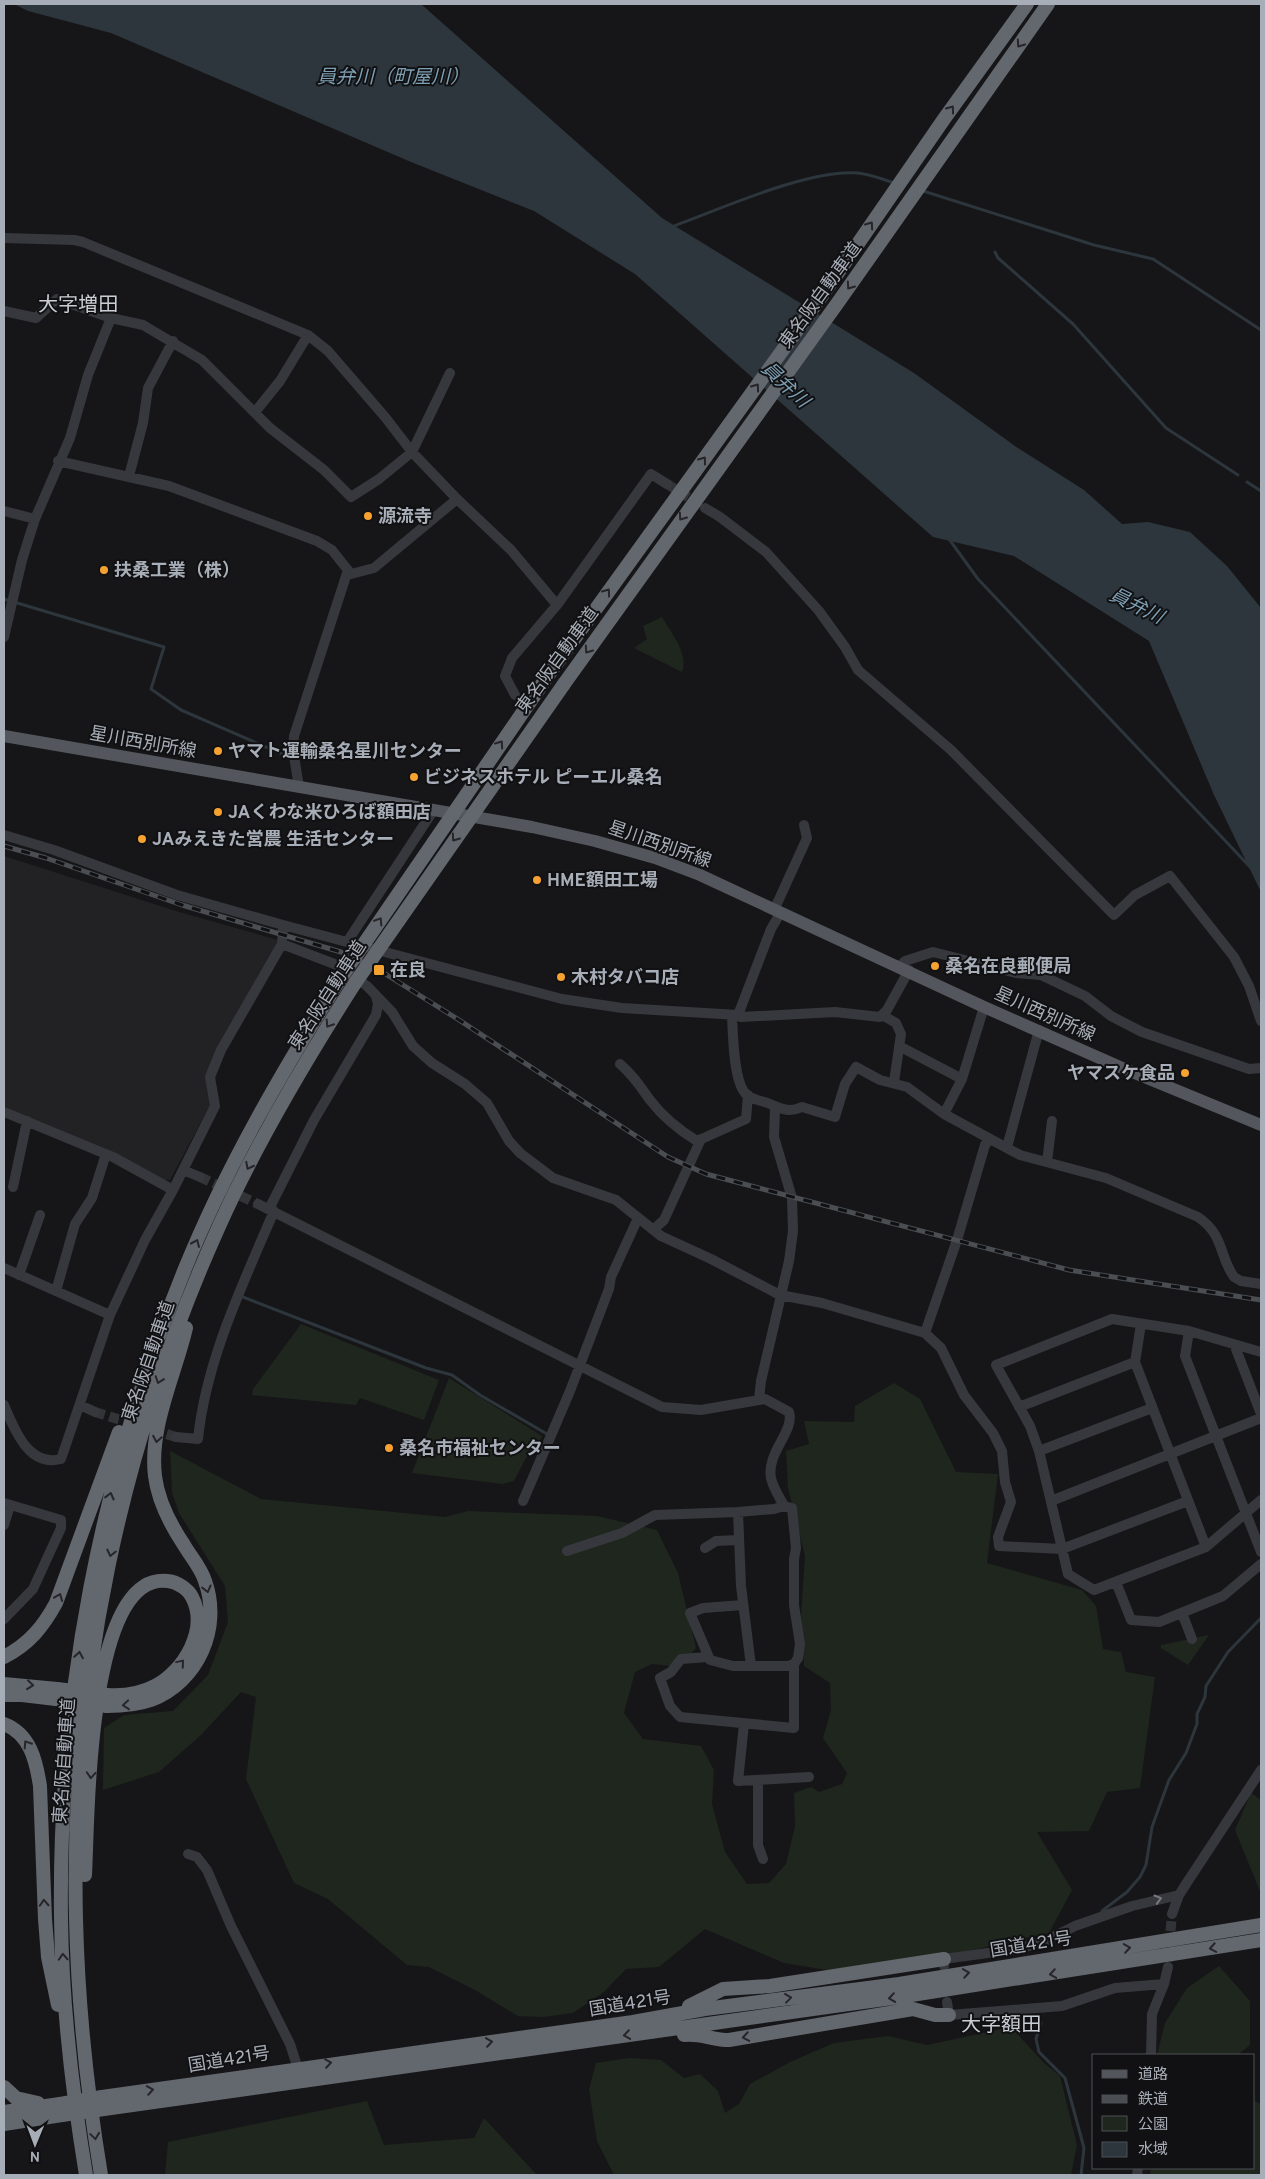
<svg xmlns="http://www.w3.org/2000/svg" width="1265" height="2179" viewBox="0 0 1265 2179" font-family="Overpass,'Noto Sans JP',sans-serif">
  <style>
    .built { fill: #222225 }
    .green { fill: #1e261e }
    .water { fill: #2c363c }
    .lines { fill: none; stroke-linecap: round; stroke-linejoin: round }
    .stream { stroke: #2c363c; stroke-width: 3 }
    .minor-tunnel { stroke: #333438; stroke-width: 10; stroke-dasharray: 10 5; stroke-linecap: butt }
    .minor { stroke: #37383d; stroke-width: 10 }
    .major { stroke: #53565c; stroke-width: 12 }
    .highway { stroke: #63676e; stroke-width: 14 }
    .rail-casing { stroke: #4a4d52; stroke-width: 5 }
    .rail { stroke: #111113; stroke-width: 3; stroke-dasharray: 9; stroke-linecap: butt }
    .highway-bridge { stroke: #63676e; stroke-width: 14 }
    .oneway { stroke: #26262a }
    .oneway2 { stroke: #757981 }
    .poi-dot { fill: #f5a231; stroke: #111113; stroke-width: 2 }
    .labels { text-anchor: middle; stroke-width: 4; stroke-linejoin: round; paint-order: stroke }
    .street-label { font-size: 18px; fill: #a8aeb8; stroke: #111113 }
    .poi-label { font-size: 18px; font-weight: bold; fill: #a8aeb8; stroke: #111113; text-anchor: start }
    .water-label { font-size: 19px; font-style: italic; fill: #7ea0b4; stroke: #111113 }
    .quarter-label { font-size: 20px; fill: #c9cdd4; stroke: #111113 }
  </style>
  <rect width="100%" height="100%" fill="#161618"/>
  <path class="built" d="M4,856L176,911L281,941L206,1078L210,1105L170,1180H164L4,1108Z"/>
  <path class="green" d="M662,617C671,633 689,653 682,672L634,648L647,639L643,626Z
    M301,1324L439,1380L424,1420L360,1398L356,1405L252,1395L253,1389Z
    M449,1378L542,1436L537,1449L527,1456L514,1481L502,1484L412,1473Z
    M894,1383L920,1399L956,1472L998,1474L987,1563L1082,1590L1096,1606L1103,1649L1121,1652L1126,1672L1155,1677L1140,1788L1107,1792L1089,1831L1037,1832L1072,1890L1049,1933L941,1957L839,1972L784,1963L705,1929L659,1967L626,1969L604,1992L573,2013L544,2017L518,2016L475,1990L429,1967L407,1965L328,1899L294,1883L246,1779L256,1697L241,1692L201,1735L159,1772L103,1790L104,1728L124,1715L173,1711L208,1675L228,1622L225,1586L179,1513L172,1492L170,1451L261,1499L445,1517L468,1511L597,1516L657,1530L678,1573L696,1648L681,1667L652,1664L635,1672L624,1713L643,1739L701,1746L714,1770L712,1804L725,1852L747,1884L769,1883L786,1864L795,1826L794,1793L811,1787L819,1792L842,1784L847,1773L823,1738L831,1710L830,1683L804,1666L801,1616L805,1556L788,1488L786,1451L809,1444L804,1421L854,1422L855,1406Z
    M1209,1635L1188,1665L1161,1648V1645Z
    M1251,1793L1261,1800V1894L1235,1830Z
    M1219,1966L1250,2001V2045L1238,2055H1157L1165,2023L1187,1988Z
    M1011,2027L1044,2063L1060,2076L1077,2145L1071,2175H614L597,2141L589,2089L596,2063L629,2058L661,2060L684,2078L700,2074L718,2091L725,2113L739,2104L750,2084L790,2062L834,2043L888,2036L927,2045Z
    M367,2101L384,2145L474,2138L484,2118L537,2175H165L168,2142Z
    M1254,2101L1261,2104V2175H1150L1151,2168H1254Z"/>
  <path class="water" d="M14,4H421L662,218L914,373L1015,446L1084,490L1122,524L1148,522L1190,532L1227,566L1261,608V892L1214,795L1149,641L1014,556L933,537L635,274L534,211L411,162L111,33L28,11Z"/>
  <g class="lines">
    <path class="stream" d="M920,190L1094,245L1153,259L1261,330
      M671,227C721,209 808,169 858,173C870,174 884,180 895,183
      M995,252L998,258L1073,324L1166,428L1238,475
      M1247,482L1261,491
      M949,539L978,579L1251,868
      M4,599L164,647L151,689L181,710L289,757
      M243,1297L426,1368L452,1375L480,1395L547,1434
      M1102,1911L1127,1892L1140,1877L1146,1865L1152,1827L1169,1780L1186,1753L1197,1724V1714L1205,1697L1206,1686L1228,1652L1261,1618
      M1041,2023L1036,2039L1039,2052L1065,2078L1084,2148L1081,2175"/>
    <path class="minor-tunnel" d="M667,484L705,508
      M200,1177L258,1204
      M95,1412L176,1437
      M1168,1961L1172,1914"/>
    <path class="minor" d="M4,238L74,240L83,242L308,335L328,351L385,417L412,452L457,499L511,550L557,605
      M4,311L36,318L57,299L111,318L143,325L202,360L270,428L324,470L351,497L379,479L412,452L450,373
      M255,412L280,381L308,335
      M58,461L169,486L317,541L332,550L351,574L374,568L457,499
      M129,476L143,423L148,388L173,341
      M705,508L720,517L766,552L819,611L845,647L858,670L951,750L1114,915L1135,895L1170,876L1234,957L1249,986L1261,1021
      M4,511L35,519
      M4,637L22,560L35,519L70,438L88,375L111,318
      M515,695L505,676L512,658L557,605L651,474L667,484
      M299,787L293,750L294,736L348,570
      M4,835L54,850L177,895L283,925L562,999L622,1008L738,1015L741,1017L835,1012L880,1017L887,1010L909,970
      M775,908L807,838L804,825
      M347,942L433,811
      M282,944L337,965L367,986L392,1012L413,1046L432,1063L465,1084L487,1103L509,1141L520,1153L553,1178L616,1200L661,1236L711,1259L780,1295L822,1303L925,1333L941,1348L964,1395L993,1433L1002,1451L1005,1482L1011,1502L998,1537L999,1546L1062,1549L1188,1501
      M900,966L905,961L933,952L1016,973L1041,975L1085,996L1111,1016L1142,1032L1249,1069L1261,1068
      M732,1015C733,1033 733,1084 747,1095C753,1100 763,1101 770,1104C782,1109 789,1113 802,1107L835,1117L845,1084L856,1067L880,1080L907,1087L944,1114L1020,1155L1106,1178L1198,1217C1225,1236 1218,1254 1234,1277L1241,1281L1261,1284
      M738,1015L771,929L781,912
      M882,1015L896,1023L901,1034L894,1082
      M899,1046L962,1079
      M620,1064C633,1075 640,1086 650,1100C663,1117 679,1130 697,1141L746,1119L748,1095
      M4,1112L113,1157L173,1190
      M944,1114L962,1079L984,1007
      M1007,1147L1039,1030
      M1047,1162L1052,1121
      M183,1170L200,1177
      M13,1187L27,1121
      M258,1204L662,1407L701,1410L765,1399L789,1412C795,1431 766,1453 771,1478C773,1488 780,1498 784,1506L774,1509L738,1512L655,1515L622,1533L567,1551
      M269,1209L314,1120L376,1015L378,1004L376,996
      M654,1229L664,1220L701,1139
      M4,1268L110,1315
      M19,1275L40,1215
      M56,1291L75,1224L92,1198L106,1154
      M1141,1324L1135,1362L1206,1547
      M1189,1331L1185,1356L1261,1552
      M925,1333L957,1240L985,1145L990,1139
      M1234,1344L1261,1414
      M1261,1352L1189,1331L1112,1319L996,1365L1030,1426L1039,1451L1068,1574L1094,1590L1206,1547L1261,1500
      M759,1399L761,1381L789,1261L793,1231L792,1198L774,1137L775,1108
      M4,1405C14,1428 28,1468 61,1459L110,1315L145,1240L173,1190L215,1106L210,1077L221,1050L282,944L283,925
      M80,1405L95,1412
      M1019,1407L1135,1362
      M176,1437L198,1439C206,1360 243,1284 274,1211
      M1039,1451L1152,1408
      M523,1501L570,1391L609,1289L611,1277L638,1218
      M1051,1501L1261,1418
      M4,1503L61,1520V1528L33,1589L4,1619
      M784,1506L792,1508L796,1548L794,1559V1605L800,1644L798,1658L794,1664
      M4,1525L10,1505
      M705,1548L716,1541L739,1540
      M1116,1582L1131,1620L1159,1622L1223,1596L1261,1564
      M743,1605L703,1608L690,1613L710,1660L733,1666H751
      M1182,1613L1192,1639
      M708,1657L681,1659L671,1672L660,1678L670,1706L680,1717L794,1728V1664L788,1666H751L741,1586L738,1512
      M744,1724L738,1781L809,1777
      M758,1781V1845L763,1859
      M188,1854L197,1857L207,1870L231,1926L290,2044L300,2075
      M1172,1914L1179,1895L1186,1884L1261,1770
      M944,1966V1959L1017,1949L1041,1943L1075,1926L1132,1906L1179,1895
      M947,2002L949,2015L1062,2006L1115,1988L1164,1984
      M1151,2055L1152,2014L1164,1984L1168,1967
      M1137,2175L1138,2168"/>
    <path class="major" d="M4,736L532,827L595,841L655,858L700,875L984,1007L1120,1067L1261,1125"/>
    <path class="highway" d="M549,674L826,290L944,119L1027,4
      M564,684L839,301L1048,4
      M4,1657C29,1644 43,1627 56,1603L119,1432
      M4,1684L57,1689
      M4,1695H22L56,1699
      M107,1706C122,1706 137,1705 151,1700C198,1682 222,1628 205,1581C201,1568 191,1557 184,1545C170,1524 158,1501 155,1476C149,1427 175,1375 186,1328
      M4,1724C30,1734 36,1760 40,1786L45,1919L48,1957L58,2005
      M85,1875C88,1824 86,1570 168,1581C177,1582 188,1589 192,1597C209,1629 184,1671 155,1686C140,1694 123,1696 107,1695
      M689,2006L723,1989L770,1986L944,1959
      M684,2035C700,2033 713,2040 729,2040L913,2009L935,2015H949
      M4,2087L16,2098L38,2103
      M102,2097L633,2022L705,2009L899,1984L1261,1925
      M104,2109L899,1997L1261,1940
      M4,2112L60,2104
      M4,2124L62,2115
      M86,2175C72,2090 62,2004 61,1918C58,1696 101,1476 184,1271C226,1167 283,1070 342,976
      M101,2175C87,2090 78,2005 76,1919C70,1681 122,1441 220,1224C258,1140 305,1061 355,983"/>
    <g class="rail-casing">
      <path id="rail" d="M4,846L46,858L182,905L341,952L379,970L456,1018L668,1157L706,1174L1069,1270L1261,1300"/>
    </g>
    <use href="#rail" class="rail"/>
    <path class="highway-bridge" d="M342,976L549,674
      M355,983L564,684
      M57,1689L107,1695
      M56,1699L107,1706
      M60,2104L102,2097
      M62,2115L104,2109"/>
  </g>
  <defs><path id="oneway-chevron" d="M-2-3.5L2.5 0L-2 3.5" fill="none" stroke-width="1.6" stroke-linecap="round" stroke-linejoin="round" transform="scale(1.25)"/></defs>
  <g class="oneway">
    <use href="#oneway-chevron" transform="translate(1020 44) rotate(125)"/>
    <use href="#oneway-chevron" transform="translate(951 109) rotate(-54)"/>
    <use href="#oneway-chevron" transform="translate(870 225) rotate(-55)"/>
    <use href="#oneway-chevron" transform="translate(850 286) rotate(125)"/>
    <use href="#oneway-chevron" transform="translate(756 387) rotate(-54)"/>
    <use href="#oneway-chevron" transform="translate(703 460) rotate(-54)"/>
    <use href="#oneway-chevron" transform="translate(682 517) rotate(125)"/>
    <use href="#oneway-chevron" transform="translate(607 592) rotate(-54)"/>
    <use href="#oneway-chevron" transform="translate(588 650) rotate(125)"/>
    <use href="#oneway-chevron" transform="translate(500 744) rotate(-55)"/>
    <use href="#oneway-chevron" transform="translate(455 838) rotate(125)"/>
    <use href="#oneway-chevron" transform="translate(379 921) rotate(-57)"/>
    <use href="#oneway-chevron" transform="translate(329 1024) rotate(123)"/>
    <use href="#oneway-chevron" transform="translate(249 1166) rotate(117)"/>
    <use href="#oneway-chevron" transform="translate(196 1243) rotate(-66)"/>
    <use href="#oneway-chevron" transform="translate(159 1380) rotate(109)"/>
    <use href="#oneway-chevron" transform="translate(157 1439) rotate(100)"/>
    <use href="#oneway-chevron" transform="translate(110 1496) rotate(-76)"/>
    <use href="#oneway-chevron" transform="translate(111 1553) rotate(103)"/>
    <use href="#oneway-chevron" transform="translate(207 1589) rotate(76)"/>
    <use href="#oneway-chevron" transform="translate(59 1597) rotate(-68)"/>
    <use href="#oneway-chevron" transform="translate(79 1655) rotate(-81)"/>
    <use href="#oneway-chevron" transform="translate(181 1663) rotate(-50)"/>
    <use href="#oneway-chevron" transform="translate(30 1685) rotate(6)"/>
    <use href="#oneway-chevron" transform="translate(126 1705) rotate(175)"/>
    <use href="#oneway-chevron" transform="translate(27 1744) rotate(-123)"/>
    <use href="#oneway-chevron" transform="translate(91 1775) rotate(94)"/>
    <use href="#oneway-chevron" transform="translate(44 1903) rotate(-93)"/>
    <use href="#oneway-chevron" transform="translate(1127 1948) rotate(-9)"/>
    <use href="#oneway-chevron" transform="translate(1213 1948) rotate(170)"/>
    <use href="#oneway-chevron" transform="translate(63 1957) rotate(-93)"/>
    <use href="#oneway-chevron" transform="translate(966 1973) rotate(-9)"/>
    <use href="#oneway-chevron" transform="translate(1053 1974) rotate(171)"/>
    <use href="#oneway-chevron" transform="translate(788 1998) rotate(-7)"/>
    <use href="#oneway-chevron" transform="translate(892 1998) rotate(172)"/>
    <use href="#oneway-chevron" transform="translate(627 2035) rotate(172)"/>
    <use href="#oneway-chevron" transform="translate(746 2037) rotate(170)"/>
    <use href="#oneway-chevron" transform="translate(489 2042) rotate(-8)"/>
    <use href="#oneway-chevron" transform="translate(328 2063) rotate(-8)"/>
    <use href="#oneway-chevron" transform="translate(150 2090) rotate(-9)"/>
    <use href="#oneway-chevron" transform="translate(95 2136) rotate(82)"/>
  </g>
  <use class="oneway2" href="#oneway-chevron" transform="translate(1158 1899) rotate(-16)"/>
  <g class="poi-dot">
    <circle cx="368" cy="516" r="5"/>
    <circle cx="104" cy="570" r="5"/>
    <circle cx="218" cy="751" r="5"/>
    <circle cx="414" cy="777" r="5"/>
    <circle cx="218" cy="812" r="5"/>
    <circle cx="142" cy="839" r="5"/>
    <circle cx="537" cy="880" r="5"/>
    <circle cx="935" cy="966" r="5"/>
    <rect x="373" y="964" width="12" height="12" rx="2.5"/>
    <circle cx="561" cy="977" r="5"/>
    <circle cx="1185" cy="1073" r="5"/>
    <circle cx="389" cy="1448" r="5"/>
  </g>
  <g class="labels">
    <g class="street-label">
      <text transform="translate(820 295) rotate(-54)" y="6">東名阪自動車道</text>
      <text transform="translate(557 660) rotate(-54)" y="6">東名阪自動車道</text>
      <text transform="translate(143 742) rotate(10)" y="6">星川西別所線</text>
      <text transform="translate(660 844) rotate(19)" y="6">星川西別所線</text>
      <text transform="translate(327 995) rotate(-57)" y="6">東名阪自動車道</text>
      <text transform="translate(1045 1014) rotate(24)" y="6">星川西別所線</text>
      <text transform="translate(148 1361) rotate(-71)" y="6">東名阪自動車道</text>
      <text transform="translate(64 1761) rotate(-86)" y="6">東名阪自動車道</text>
      <text transform="translate(1031 1944) rotate(-9)" y="6">国道421号</text>
      <text transform="translate(630 2003) rotate(-9)" y="6">国道421号</text>
      <text transform="translate(229 2059) rotate(-9)" y="6">国道421号</text>
    </g>
    <g class="poi-label">
      <text x="378" y="522">源流寺</text>
      <text x="114" y="576">扶桑工業（株）</text>
      <text x="228" y="757">ヤマト運輸桑名星川センター</text>
      <text x="424" y="783">ビジネスホテル ピーエル桑名</text>
      <text x="228" y="818">JAくわな米ひろば額田店</text>
      <text x="152" y="845">JAみえきた営農 生活センター</text>
      <text x="547" y="886">HME額田工場</text>
      <text x="945" y="972">桑名在良郵便局</text>
      <text x="390" y="976">在良</text>
      <text x="571" y="983">木村タバコ店</text>
      <text x="1175" y="1079" text-anchor="end">ヤマスケ食品</text>
      <text x="399" y="1454">桑名市福祉センター</text>
    </g>
    <g class="water-label">
      <text x="393" y="83">員弁川（町屋川）</text>
      <text transform="translate(786 384) rotate(43)" y="7">員弁川</text>
      <text transform="translate(1137 605) rotate(26)" y="7">員弁川</text>
    </g>
    <g class="quarter-label">
      <text x="78" y="311">大字増田</text>
      <text x="1001" y="2031">大字額田</text>
    </g>
  </g>
  <rect width="1265" height="2179" fill="none" stroke="#a8aeb8" stroke-width="10"/>
  <rect x="1092" y="2054" width="162" height="115" fill="#111113" stroke="#4d5055"/>
  <rect x="1102" y="2070" width="25" height="8" fill="#53565c" stroke="#4d5055"/>
  <text x="1138" y="2079" font-size="15" fill="#a8aeb8">道路</text>
  <rect x="1102" y="2095" width="25" height="8" fill="#4a4d52" stroke="#4d5055"/>
  <text x="1138" y="2104" font-size="15" fill="#a8aeb8">鉄道</text>
  <rect x="1102" y="2116" width="25" height="15" fill="#1e261e" stroke="#4d5055"/>
  <text x="1138" y="2129" font-size="15" fill="#a8aeb8">公園</text>
  <rect x="1102" y="2142" width="25" height="15" fill="#2c363c" stroke="#4d5055"/>
  <text x="1138" y="2154" font-size="15" fill="#a8aeb8">水域</text>
  <g transform="translate(35 2144) rotate(181)" stroke="#111113" stroke-width="4" paint-order="stroke">
  <path d="M0-4L9 19L0 12L-9 19Z" fill="#a8aeb8"/>
  <text y="-8" font-size="14" font-weight="bold" text-anchor="middle" fill="#a8aeb8">N</text>
  </g>
</svg>
